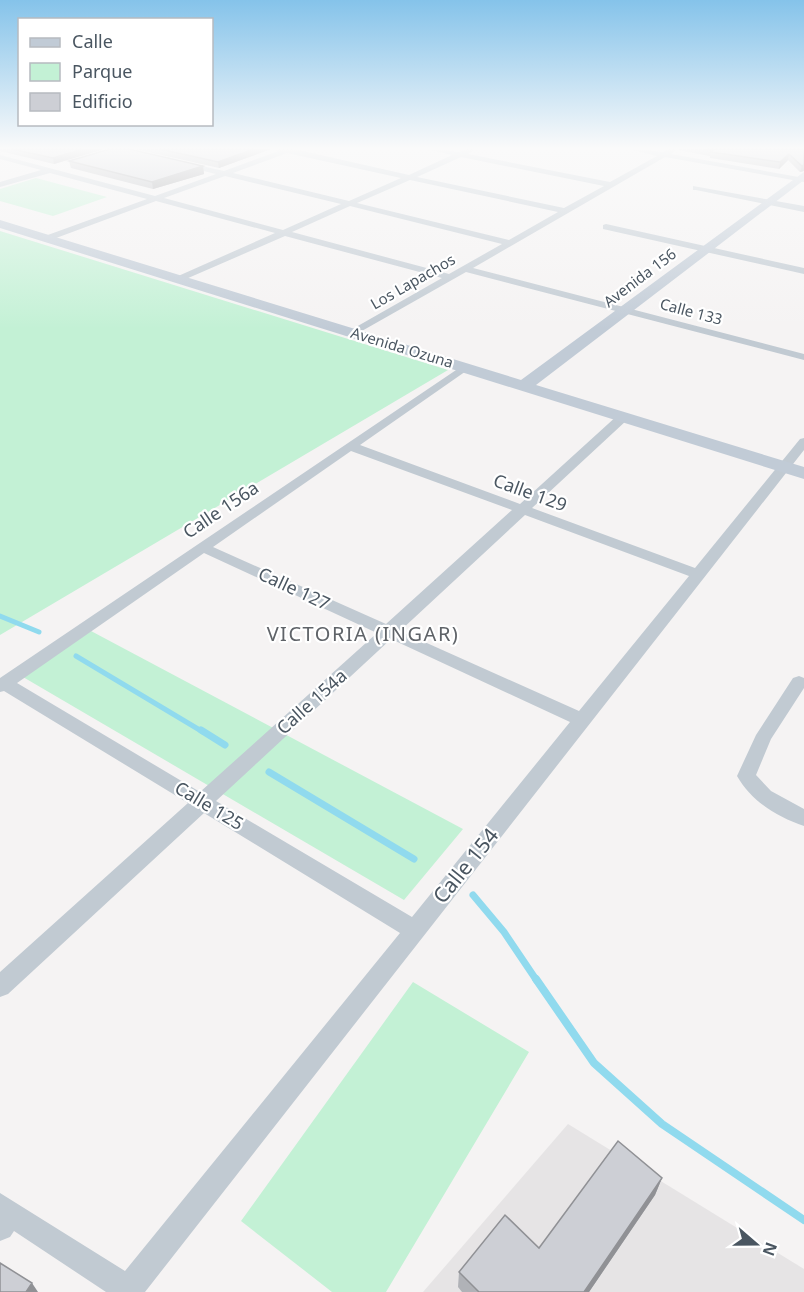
<svg xmlns="http://www.w3.org/2000/svg" width="804" height="1292" viewBox="0 0 804 1292" font-family="'Noto Sans',sans-serif">
  <style>
    .education { fill: #e6e4e5 }
    .green { fill: #c3f1d5 }
    .lines { fill: none; stroke-linecap: round; stroke-linejoin: round }
    .stream-far2 { stroke: #90daee; stroke-width: 5 }
    .stream-far1 { stroke: #90daee; stroke-width: 7 }
    .stream { stroke: #90daee; stroke-width: 8 }
    .minor { fill: #c1cad2; fill-rule: evenodd }
    .secondary { fill: #c1cbd6; fill-rule: evenodd }
    .wall { fill: #b0b2b7 }
    .shaded-wall { fill: #909195 }
    .building { fill: #cdcfd5; stroke: #909195; stroke-width: 1.5 }
    .labels { text-anchor: middle; stroke-width: 4.5; stroke-linejoin: round; paint-order: stroke }
    .far-street-label { font-size: 15px; fill: #4a5661; stroke: #fff }
    .street-label { font-size: 18px; fill: #4a5661; stroke: #fff }
    .neighbourhood-label { font-size: 20px; letter-spacing: 1.5px; fill: #5f6368; stroke: #fff }
    .near-street-label { font-size: 21px; fill: #4a5661; stroke: #fff }
  </style>
  <rect width="100%" height="100%" fill="#f5f3f3"/>
  <path class="education" d="M568,1124L804,1269V1292H423Z"/>
  <path class="green" d="M36,178L107,197L53,216L0,201V189Z
    M0,231L448,370L0,635Z
    M91,631L463,829L404,900L23,677Z
    M413,982L529,1052L386,1292H332L241,1221Z"/>
  <g class="lines">
    <path class="stream-far2" d="M0,616L39,632
      M76,656L203,732"/>
    <path class="stream-far1" d="M201,730L225,745
      M269,772L414,859
      M473,895L504,932L537,981"/>
    <path class="stream" d="M536,979L594,1063L662,1124L804,1220"/>
    <path class="minor" d="M277,149H294L409,175L452,155L428,149L459,152L468,149H476L468,154L610,182L657,156L629,149L663,152L669,149H677L671,154L804,178V182L665,157L473,268L804,354V360L466,272L353,336L349,335V331L442,278L285,236L179,282L176,281V277L275,233L156,201L48,241L44,238L45,236L147,199L50,173L0,187V182L41,170L0,159V155L155,196L216,174L179,165V161L224,171L279,151ZM287,153L401,178L349,201L233,173ZM461,157L604,186L564,208L417,177ZM225,176L341,204L283,230L164,198ZM410,180L558,212L509,240L357,203ZM350,206L502,244L449,274L292,232Z
      M693,186L804,206V212L696,190H693Z
      M606,224L804,268V274L603,229V225Z
      M465,364L469,365V369L360,445L520,504L619,414H627V420L532,508L695,568L800,439L804,438V450L145,1292H106L14,1231L10,1237L0,1241V1193L125,1271L400,933L204,813L8,994L0,997V972L188,803L4,691L0,692V678ZM351,451L512,510L386,624L213,547ZM525,515L689,576L579,711L400,631ZM204,553L377,633L200,792L17,683ZM391,639L570,722L412,917L216,801Z
      M799,676L804,678V688L771,739L756,775L771,791L804,809V826C777,817 751,801 737,776L756,735L793,678Z"/>
    <path class="secondary" d="M804,172V180L536,385L804,467V479L0,228V220L521,380Z"/>
  </g>
  <path class="wall" d="M0,149H104L54,164L0,151Z
    M135,149H271L219,168Z
    M678,149H804V171L800,172L788,160L779,169L710,158V156L679,150Z
    M69,161L203,166L204,174L153,189L71,168Z
    M662,1178L655,1195L589,1292H462L458,1287L459,1272L539,1248Z"/>
  <path class="shaded-wall" d="M83,149H104L54,164L53,158Z
    M254,149H271L219,168L218,162Z
    M789,154L788,160L779,169L780,162Z
    M804,165V171L800,172L802,166Z
    M203,166L204,174L153,189L152,182Z
    M662,1178L655,1195L589,1292H584Z
    M32,1283L38,1292H26Z"/>
  <path class="building" d="M12,149H83L53,158Z
    M110,149H129L203,166L152,182L69,161Z
    M160,149H254L218,162Z
    M705,149H804V165L802,166L789,154L780,162L711,152L713,150Z
    M618,1141L662,1178L584,1292H479L459,1272L505,1215L539,1248Z
    M0,1263L32,1283L26,1292H0Z"/>
  <linearGradient id="sky" x2="0" y2="1"><stop stop-color="#85c3ea"/><stop offset="0.45" stop-color="#fafafa"/><stop offset="1" stop-color="#fafafa" stop-opacity="0"/></linearGradient>
  <rect width="804" height="329" fill="url(#sky)"/>
  <g class="labels">
    <g class="far-street-label">
      <text transform="translate(640 278) rotate(-37)" y="5">Avenida 156</text>
      <text transform="translate(413 282) rotate(-30)" y="5">Los Lapachos</text>
      <text transform="translate(691 312) rotate(15)" y="5">Calle 133</text>
      <text transform="translate(402 348) rotate(17)" y="5">Avenida Ozuna</text>
    </g>
    <g class="street-label">
      <text transform="translate(530 493) rotate(20)" y="6">Calle 129</text>
      <text transform="translate(221 510) rotate(-34)" y="6">Calle 156a</text>
      <text transform="translate(294 589) rotate(25)" y="6">Calle 127</text>
      <text transform="translate(312 702) rotate(-42)" y="6">Calle 154a</text>
      <text transform="translate(209 806) rotate(31)" y="6">Calle 125</text>
    </g>
    <g class="neighbourhood-label">
      <text x="363" y="641">VICTORIA (INGAR)</text>
    </g>
    <g class="near-street-label">
      <text transform="translate(466 866) rotate(-51)" y="7">Calle 154</text>
    </g>
  </g>
  <rect x="18" y="18" width="195" height="108" fill="#ffffff" stroke="#b7bbc0" stroke-width="1.5"/>
  <rect x="30" y="38" width="30" height="9" fill="#c1cbd6" stroke="#b7bbc0" stroke-width="1.5"/>
  <text x="72" y="48" font-size="18" fill="#4a5661">Calle</text>
  <rect x="30" y="63" width="30" height="18" fill="#c3f1d5" stroke="#b7bbc0" stroke-width="1.5"/>
  <text x="72" y="78" font-size="18" fill="#4a5661">Parque</text>
  <rect x="30" y="93" width="30" height="18" fill="#cdcfd5" stroke="#b7bbc0" stroke-width="1.5"/>
  <text x="72" y="108" font-size="18" fill="#4a5661">Edificio</text>
  <g transform="translate(756 1244) rotate(110)" stroke="#ffffff" stroke-width="4.5" paint-order="stroke">
  <path d="M0-4.5L10 22L0 15L-10 22Z" fill="#4a5661"/>
  <text y="-9" font-size="16" font-weight="bold" text-anchor="middle" fill="#4a5661">N</text>
  </g>
</svg>
